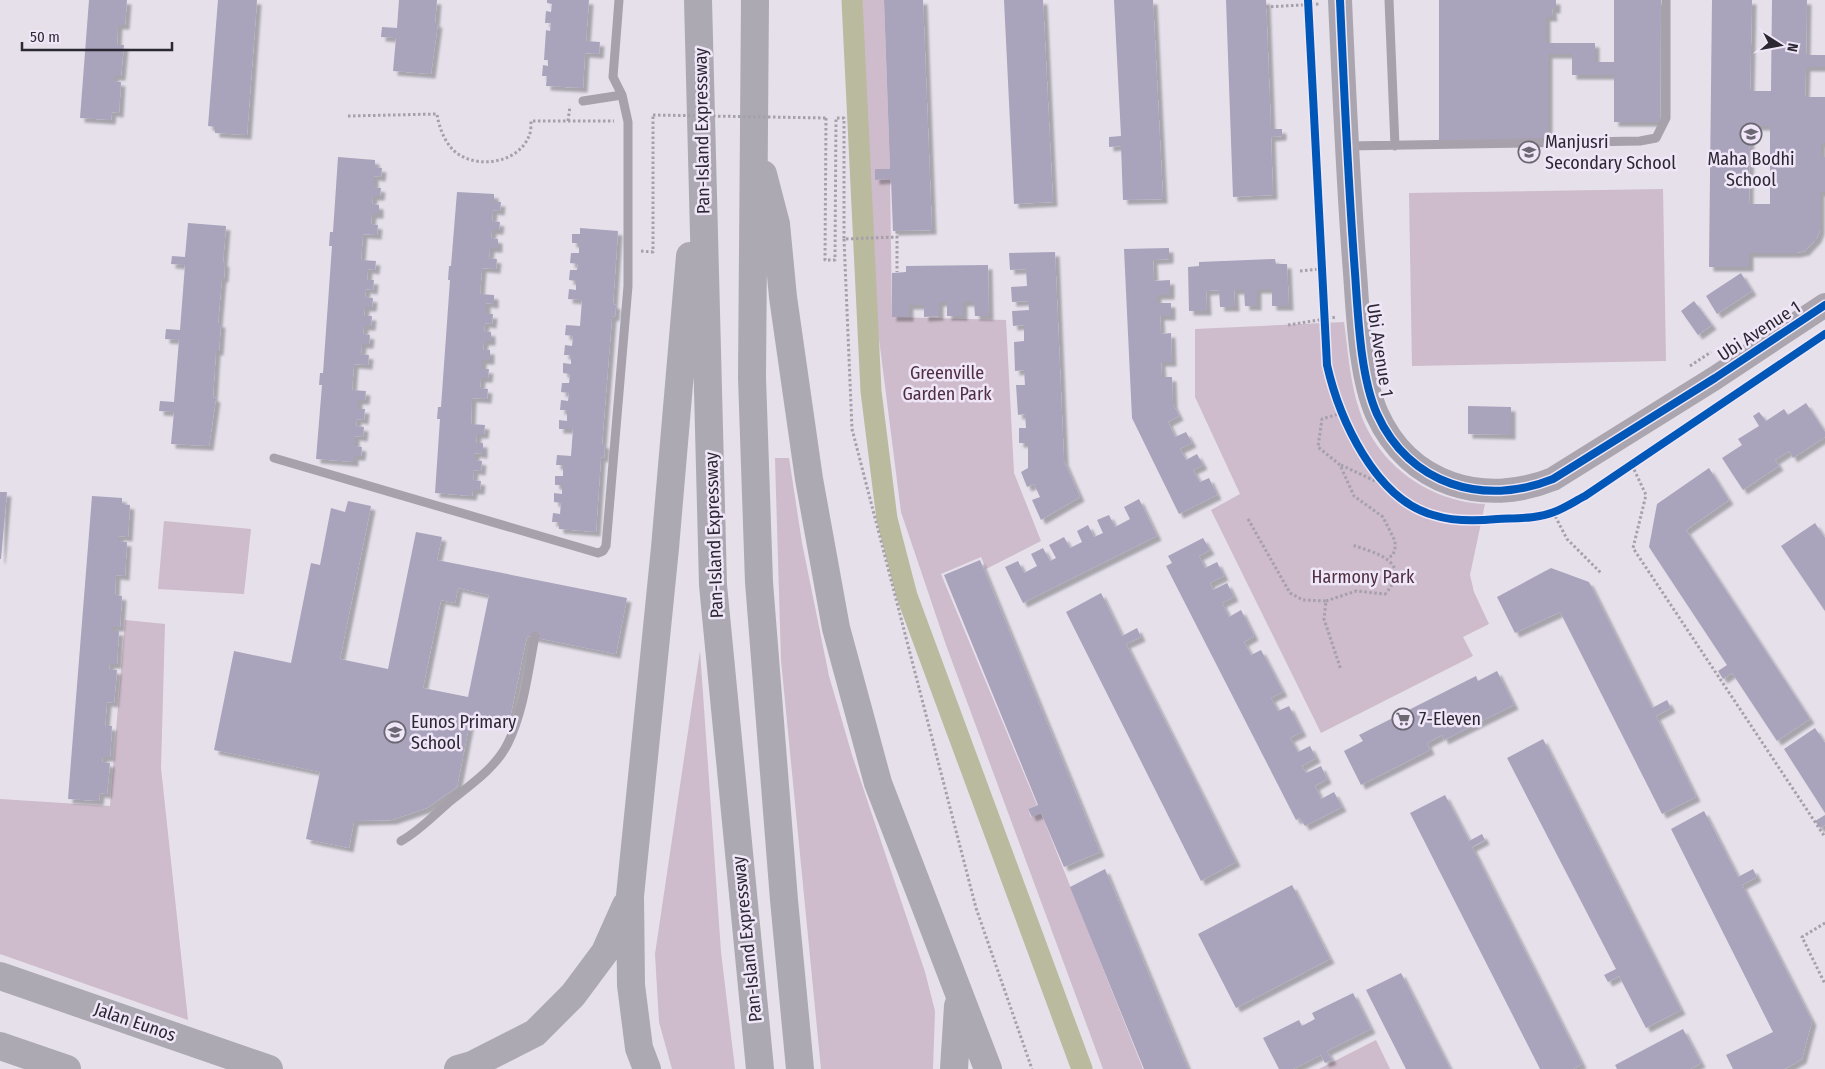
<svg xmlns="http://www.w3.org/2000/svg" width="1825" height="1069" viewBox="0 0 1825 1069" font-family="'Fira Sans Condensed',sans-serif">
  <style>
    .green { fill: #cebbcb }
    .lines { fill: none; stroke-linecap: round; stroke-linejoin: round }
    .canal { stroke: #baba9e; stroke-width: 21 }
    .building { fill: #aaa3bc; fill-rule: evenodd; filter: url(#shadow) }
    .path { stroke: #a5a0aa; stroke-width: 3; stroke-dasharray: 2.5 2.5; stroke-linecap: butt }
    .lane { stroke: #a6a1ab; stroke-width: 9 }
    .secondary { stroke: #aaa5af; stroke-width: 24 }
    .highway { stroke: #ada9b2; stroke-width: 28 }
    .path-bridge { stroke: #a5a0aa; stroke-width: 3; stroke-dasharray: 2.5 2.5; stroke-linecap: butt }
    .cycleway-casing { stroke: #efe6f7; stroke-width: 11 }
    .cycleway { stroke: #0057b8; stroke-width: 8 }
    .labels { text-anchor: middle; stroke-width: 5; stroke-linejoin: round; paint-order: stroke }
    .street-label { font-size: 18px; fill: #2b2733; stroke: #efe6f7 }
    .poi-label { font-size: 18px; fill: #2b2733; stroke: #efe6f7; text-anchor: start }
    .park-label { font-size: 18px; fill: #4f2e42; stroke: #efe6f7 }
  </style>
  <defs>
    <filter id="shadow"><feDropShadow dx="4.5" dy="4.5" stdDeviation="1" flood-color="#0004"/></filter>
  </defs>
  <rect width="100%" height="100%" fill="#e5e0ea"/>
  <path class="green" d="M860,0H884L890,169H875V180L890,179L892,317L1006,320L1014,473L1041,541L986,569L981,557L941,574L1037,805L1028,809L1031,817L1041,813L1143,1069H1103L946,645L901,512L877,323Z
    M1663,189L1666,361L1412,366L1409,193Z
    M1344,322C1348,351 1350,384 1360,412C1378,465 1430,502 1485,504L1470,575L1474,592L1489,624L1463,637L1473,656L1321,733L1211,510L1240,494L1195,397V329Z
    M775,458H789L802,543L829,676L852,755L925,972L935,1011L933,1069H821L781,660Z
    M164,521L251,529L244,594L158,589Z
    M125,620L165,624L161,768L188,1020L0,954V799L110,806Z
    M700,651L721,952L735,1069H672L659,1022L655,954Z
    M1376,1040L1390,1069H1319Z"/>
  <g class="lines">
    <path class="canal" d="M852,0L871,391L887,519L907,596L1082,1069"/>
  </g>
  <path class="building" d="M89,0H127L125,25H118L117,45H124L121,76H114V81L121,82L119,113L112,112L111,120L80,118Z
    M218,0H257L247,135L215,133V127L208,126Z
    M399,0H437L435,23H438L431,74L393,71L396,38L381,37L382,27L397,28Z
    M547,0H589L586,41L600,42L599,54L585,53L583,88L546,86L547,76H542L543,65L548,66V60H544L546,30L550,31L551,23H545L546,11L551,12L552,4L547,3Z
    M884,0H923L932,230L893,231L891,179L875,180V169H890Z
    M1004,0H1043L1053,202L1014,204Z
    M1114,0H1153L1163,199L1123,200L1121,146L1109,147V137L1121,136Z
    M1226,0H1266L1271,129H1282V136L1271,137L1273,195L1233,197Z
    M1439,0H1556V9H1552L1553,17H1546V43H1595V62H1614V0H1661L1660,122H1614V75H1572V54H1548V139L1439,140Z
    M1712,0H1752L1750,91H1771L1772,0H1807L1806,55H1825V67H1806L1805,97H1825V143H1821V157H1825V192H1820V230L1817,238L1805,251L1796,253H1749V267H1709ZM1750,126H1770V204H1749Z
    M338,157L375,160V167L382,168L381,177L374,176V187L381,188L380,196H373L372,204L379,205V214H372L371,224L378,225L377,235L363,234L361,260L376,261L375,270L368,269L367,280H374L373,290L366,289L365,297L373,298L372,307H365L364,316H372L371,326H364L363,334L370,335L369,344H362L361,354L369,355L368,365L354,364L352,390L366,391L365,400H358V409H365L364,420L357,419L356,426L364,427L363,437L355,436V446L362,447L361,456H354V462L316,459L322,385H319L320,373H323L332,246H329L330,232H333Z
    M457,192L494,194V202H501L500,211L493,210L492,221L500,222L499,230H492L491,238L498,239V248H490L489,258L497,259L496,269L482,268L480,294L494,295V304L486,303V314H493L492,324L485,323L484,331L491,332V341H484L483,350H490V360H482V369H489L488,378H481L480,388L488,389L487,399L472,398L471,424L485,425L484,434H477L476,443H483V454L475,453V460L482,461L481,471L474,470L473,480L481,481L480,490H473L472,496L435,493L440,419H437L438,407H441L450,280H448L449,266H451Z
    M188,223L226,226L223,262L225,263L224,278H222L218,323H221L219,351H216L213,397L216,398L209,446L171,444L174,412L159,411L160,401L174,402L179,340L165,339L166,329L180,330L185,265L171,264L172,256L185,257Z
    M580,228L618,231L613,304L616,305L615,316L612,317L602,444H605L604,458L601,457L596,532L559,529V522H552L553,513L560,514L561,503L554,502V493L562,494V485H555V476H563V465H556L557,455L571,456L573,429H559V420L567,421V410H560L561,400L568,401L569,393L561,392L562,383H569L570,374L563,373V363L571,364V355H564L565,345L572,346L573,336L565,335L566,325L580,326L582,300L568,299L569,289L576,290V281L569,280L570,270H577L578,264L570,263L571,253H579V243H572V234H580Z
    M1169,248V259L1153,260L1154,281L1170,280V295H1157V303H1171V316H1160L1161,334L1171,333L1172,362H1161L1162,377H1172L1173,404L1179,416L1168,422L1175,437L1186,432L1192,443L1180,449L1186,460L1197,454L1203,465L1193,470L1200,482L1209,478L1217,495L1179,514L1132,418L1124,249Z
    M1055,252L1064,461L1080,497L1041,520L1032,500L1040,497L1034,484L1027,487L1021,472L1028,468V443H1019V428H1026L1025,414L1018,415L1016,385H1025L1024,370L1015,371L1014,342L1024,341V325L1013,326L1012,311L1029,310L1028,301L1012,302L1011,287L1027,286L1026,269L1010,270L1009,253Z
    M1275,259L1276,264H1287L1289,306H1272V289H1257V306H1245L1244,290H1234L1235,307H1220L1219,290L1206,291L1207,311H1189L1188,267L1199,266V262Z
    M988,265L989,316H975L974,302H963V316H947V302H939V316L924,317V305H909V317H892V273L906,272V266Z
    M1741,273L1752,291L1717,314L1706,296Z
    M1694,301L1712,325L1698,335L1681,311Z
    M1806,403L1825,432V437L1793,458L1789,451L1775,460L1779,466L1743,490L1722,458L1742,445L1738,439L1759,426L1753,416L1759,412L1766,421L1784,409L1788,415Z
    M1468,406L1511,407V435L1468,434Z
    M1709,468L1729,500L1686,530L1810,719L1777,741L1732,673L1723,679L1718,671L1727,665L1649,547L1657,504Z
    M0,492H7L1,559H0Z
    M92,496L122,498V504L130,505L128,537L119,536V541L127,542L125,576L116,575L115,595L122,596L120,627H112V631H119L117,664H110L109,669L117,670L114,703L107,702L105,726H112L110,757H103L102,762L110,763L107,794L100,793L99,801L68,799Z
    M1139,499L1157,536L1023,603L1005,567L1018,561L1024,573L1037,566L1031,554L1043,548L1050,561L1056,558L1049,545L1064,537L1070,548L1082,542L1077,531L1088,525L1094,537L1103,533L1097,520L1109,515L1115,527L1130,519L1124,507Z
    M348,501L371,506L340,659L388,669L416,532L442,537L437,560L627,598L616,654L527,636L509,723L471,716L457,787L427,808L392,820L354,821L349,848L306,839L320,772L214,750L234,651L291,663L311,563L320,565L331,508L345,512ZM458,588L489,595L468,697L423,688L441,600L455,603Z
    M1815,523L1825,538V611L1781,546Z
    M1203,538L1210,550L1199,556L1205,568L1217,562L1224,576L1210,583L1213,590L1227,583L1234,597L1222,603L1229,617L1241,610L1254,636L1244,642L1251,655L1261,650L1283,692L1271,698L1278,711L1289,706L1302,732L1290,738L1298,752L1310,746L1316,758L1302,766L1306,773L1321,766L1327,779L1315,786L1321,799L1334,792L1342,807L1305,826L1300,818L1296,820L1166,566L1172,563L1168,556Z
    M980,560L1100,852L1064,867L1041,813L1032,817L1028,809L1038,805L944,575Z
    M1551,568L1589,582L1652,708L1667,700L1671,708L1656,716L1696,797L1662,814L1560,612L1515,633L1497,597Z
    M1101,593L1122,636L1137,628L1141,637L1126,644L1236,862L1201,881L1066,612Z
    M1497,671L1514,705L1444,740L1442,735L1427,743L1430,750L1361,785L1344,751L1363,741L1359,735L1476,676L1478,681Z
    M1815,728L1825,743V813L1784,749Z
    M1543,739L1681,1010L1646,1028L1619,976L1608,982L1604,975L1616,969L1507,758Z
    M1445,795L1469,841L1482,834L1485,840L1472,847L1582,1064L1573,1069H1540L1410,813Z
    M1704,811L1738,877L1753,869L1757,877L1742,885L1812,1021L1802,1059L1785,1069H1733L1726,1055L1773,1032L1671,829Z
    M1825,815V825L1820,828L1815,821Z
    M1105,869L1188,1069H1144L1070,887Z
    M1292,885L1330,959L1236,1008L1198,934Z
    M1401,973L1450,1069H1406L1366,990Z
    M1353,993L1371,1029L1327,1051L1332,1060L1325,1063L1321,1055L1293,1069H1279L1263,1038L1299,1020L1302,1026L1315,1019L1312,1013Z
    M1683,1029L1701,1063L1690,1069H1617L1615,1065Z"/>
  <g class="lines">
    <path class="path" d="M1266,7L1319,4
      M348,116L437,114C439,128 446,146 458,154C480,169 519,162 529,136C531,132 531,126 531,121H614
      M826,118L825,260H835L836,118H844V239L897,237
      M568,121L570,106
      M897,231V272
      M844,239L852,429L976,908L1032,1069
      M641,251L653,252V115
      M1300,271L1320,269
      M1288,325L1337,317
      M1690,366L1711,352
      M1342,413L1322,419L1318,447L1340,465L1354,496L1383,517L1395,541V550L1392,556L1388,557
      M1341,465L1388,487
      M1632,465L1646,495L1633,548L1825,837
      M1553,512L1567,539L1601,573
      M1248,519L1290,593L1303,600L1326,601L1324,619L1341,670
      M1326,601L1356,591L1385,594C1414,562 1376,553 1352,545
      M1825,923L1802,937L1825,984"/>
    <path class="lane" d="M1389,0L1395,146
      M583,101L622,95
      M1347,146L1640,141L1656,138L1666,118V0
      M274,458L598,553L603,551L606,546L628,286V122L622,95L613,77L619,0
      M401,841C419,831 433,816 449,802C469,786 496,768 508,743C524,710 528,671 535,636"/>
    <path class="secondary" d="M1340,0C1344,91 1348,182 1355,273C1358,314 1360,376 1377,414C1409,485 1484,507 1553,479L1715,378L1825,305"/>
    <path class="highway" d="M698,0L713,585L760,1069
      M755,0L752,378L759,582L784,900L800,1069
      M763,174L776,224L783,297L809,479L836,628L878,783L988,1069
      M0,976L269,1069
      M0,1046L67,1069
      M458,1069L472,1065L535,1033L573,995L605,952L626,905
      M647,1069L639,1048L631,985L630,896L665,548L690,256
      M954,1069L958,1006"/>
    <path class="path-bridge" d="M653,115L826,118"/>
    <g class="cycleway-casing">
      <path id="cycleway" d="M1308,0L1327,365C1339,418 1375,499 1433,515C1452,521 1478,521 1497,519C1515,518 1537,519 1554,512C1565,508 1575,501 1585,496L1825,334
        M1340,0C1344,91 1348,182 1355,273C1358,314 1360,376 1377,414C1409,485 1484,507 1553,479L1715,378L1825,305"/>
    </g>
    <use href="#cycleway" class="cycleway"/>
  </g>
  <defs>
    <g id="school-ring" transform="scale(1.125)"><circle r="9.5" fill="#efe6f7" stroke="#6c6873" stroke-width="1.5"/><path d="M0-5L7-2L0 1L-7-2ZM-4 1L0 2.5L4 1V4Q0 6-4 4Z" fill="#6c6873"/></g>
    <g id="supermarket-ring" transform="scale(1.125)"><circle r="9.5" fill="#efe6f7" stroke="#6c6873" stroke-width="1.5"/><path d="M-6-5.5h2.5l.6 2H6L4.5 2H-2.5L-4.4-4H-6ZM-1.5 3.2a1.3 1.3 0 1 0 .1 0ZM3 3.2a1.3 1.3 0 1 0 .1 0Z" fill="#6c6873"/></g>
  </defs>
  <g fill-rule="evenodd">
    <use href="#school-ring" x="1751" y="134"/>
    <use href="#school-ring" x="1529" y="152"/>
    <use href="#supermarket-ring" x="1403" y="719"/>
    <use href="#school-ring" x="395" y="732"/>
  </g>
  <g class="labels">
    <g class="street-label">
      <text transform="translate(702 131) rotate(-91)" y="6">Pan-Island Expressway</text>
      <text transform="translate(1759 331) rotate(-33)" y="6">Ubi Avenue 1</text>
      <text transform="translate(1380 350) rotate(81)" y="6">Ubi Avenue 1</text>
      <text transform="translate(714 535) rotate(-92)" y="6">Pan-Island Expressway</text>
      <text transform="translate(747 939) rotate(-96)" y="6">Pan-Island Expressway</text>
      <text transform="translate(135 1022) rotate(19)" y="6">Jalan Eunos</text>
    </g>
    <g class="poi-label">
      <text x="1545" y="148">Manjusri<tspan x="1545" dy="21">Secondary School</tspan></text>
      <text x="1751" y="165" text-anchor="middle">Maha Bodhi<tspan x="1751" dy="21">School</tspan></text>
      <text x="1419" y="725">7-Eleven</text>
      <text x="411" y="728">Eunos Primary<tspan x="411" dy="21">School</tspan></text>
    </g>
    <g class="park-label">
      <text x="947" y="379">Greenville<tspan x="947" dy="21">Garden Park</tspan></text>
      <text x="1363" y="583">Harmony Park</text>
    </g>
  </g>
  <g transform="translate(1780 45) rotate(101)" stroke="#efe6f7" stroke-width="4" paint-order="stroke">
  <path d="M0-4L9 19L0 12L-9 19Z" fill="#2b2733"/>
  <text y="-8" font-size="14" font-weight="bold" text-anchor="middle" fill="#2b2733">N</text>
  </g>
  <path d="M22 42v8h150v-8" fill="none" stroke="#2b2733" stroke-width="2.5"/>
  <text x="30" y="42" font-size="15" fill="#2b2733" stroke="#efe6f7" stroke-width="4" paint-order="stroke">50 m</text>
</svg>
